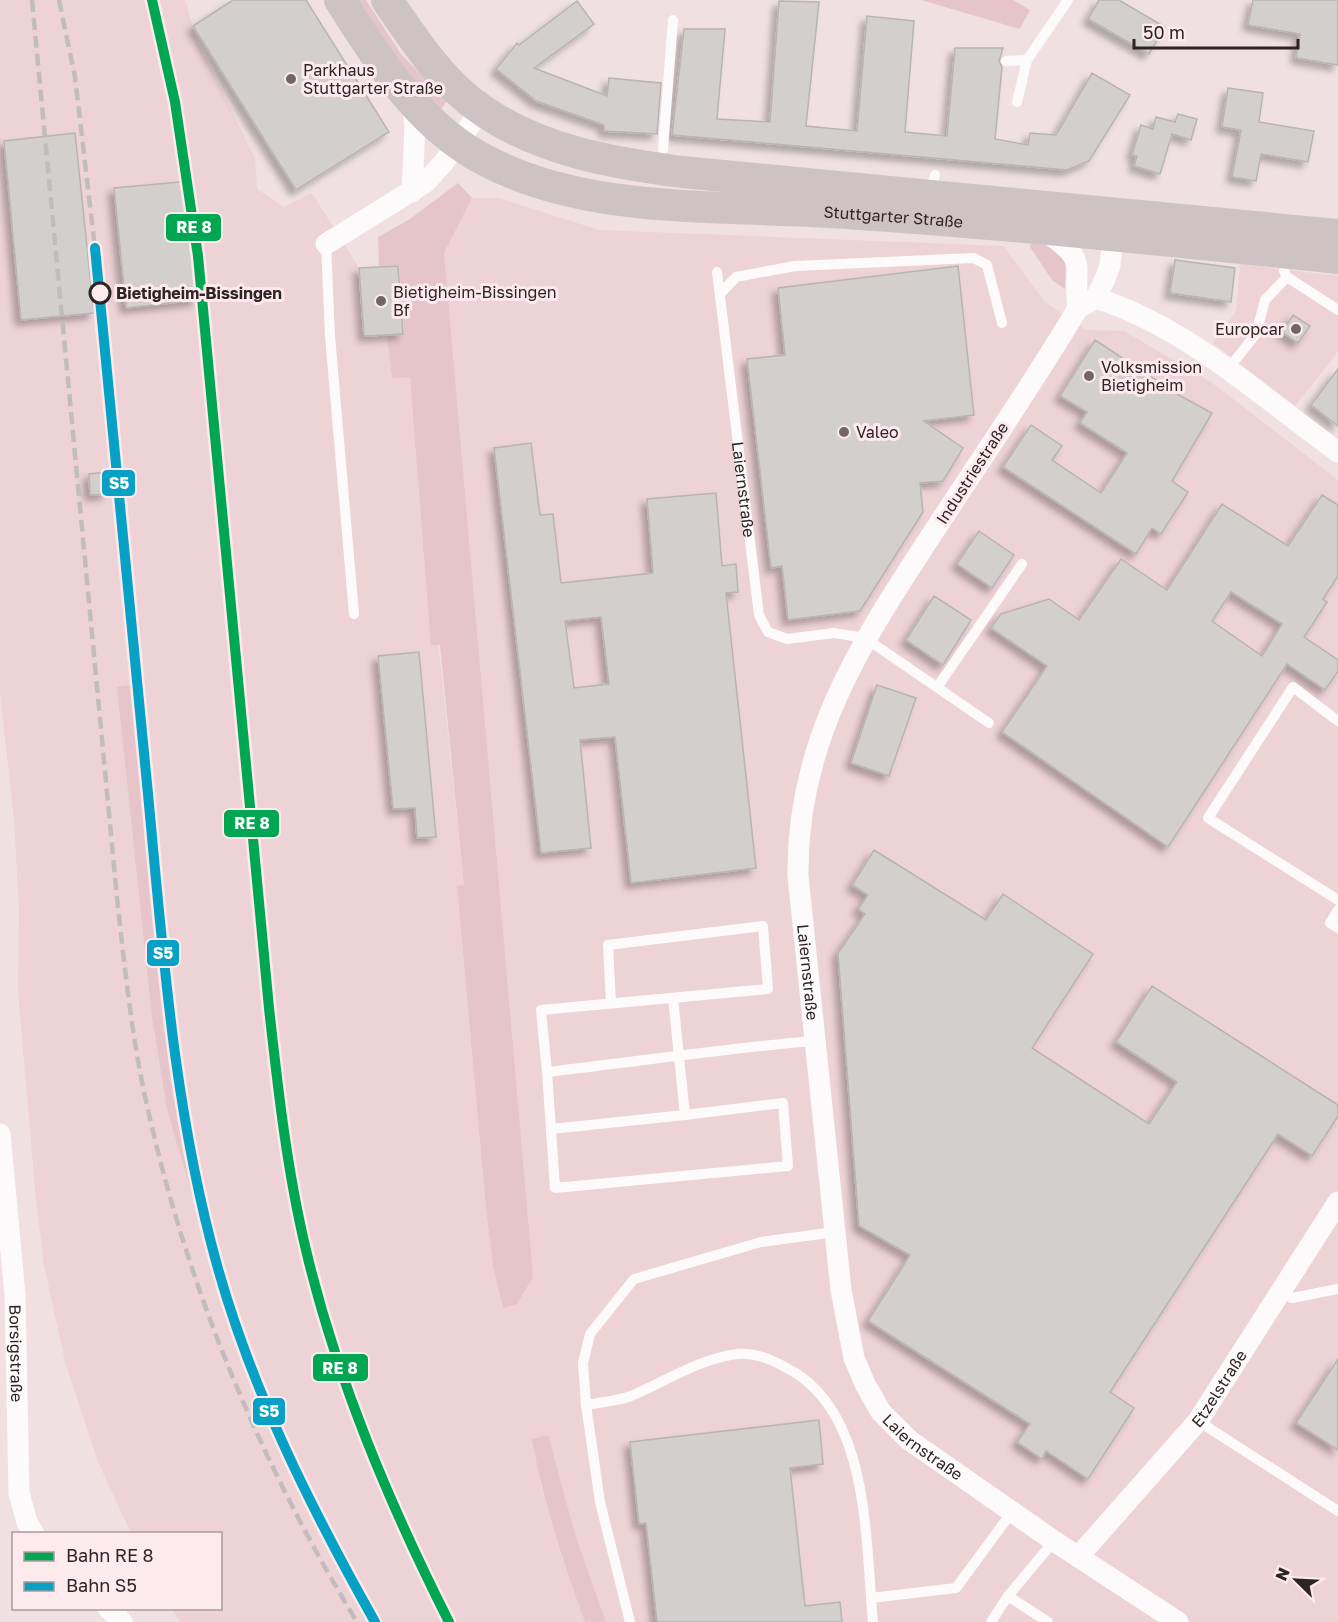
<svg xmlns="http://www.w3.org/2000/svg" width="1338" height="1622" viewBox="0 0 1338 1622" font-family="'Golos Text',sans-serif">
  <style>
    .built { fill: #edd2d6 }
    .green { fill: #e5c5ca }
    .building { fill: #d3cfcd; stroke: #b7b4b2; stroke-width: 1.5; fill-rule: evenodd; filter: url(#shadow) }
    .lines { fill: none; stroke-linecap: round; stroke-linejoin: round }
    .service { stroke: #fdfafb; stroke-width: 10 }
    .minor { stroke: #fdfafb; stroke-width: 21 }
    .primary { stroke: #cdc3c5; stroke-width: 32 }
    .rail { stroke: #c1bdbd; stroke-width: 4.5; stroke-dasharray: 12 6; stroke-linecap: butt }
    .rail-1-casing { stroke: #fceaed; stroke-width: 15 }
    .rail-2-casing { stroke: #fceaed; stroke-width: 15 }
    .rail-1 { stroke: #00a651; stroke-width: 10 }
    .rail-2 { stroke: #07a1c5; stroke-width: 10 }
    .poi-dot { fill: #726567; stroke: #fceaed; stroke-width: 2 }
    .stop-dot { fill: #fceaed; stroke: #2e2325; stroke-width: 3 }
    .labels { text-anchor: middle; stroke-width: 6; stroke-linejoin: round; paint-order: stroke }
    .poi-label { font-size: 16px; fill: #2e2325; stroke: #fceaed; text-anchor: start }
    .street-label { font-size: 16px; fill: #2e2325; stroke: #fceaed }
    .stop-label { font-size: 16px; font-weight: bold; fill: #2e2325; stroke: #fceaed; text-anchor: start }
    .line-badge { stroke: #fceaed; stroke-width: 2 }
    .badge-label { font-size: 16px; text-anchor: middle; font-weight: bold; fill: #fff }
  </style>
  <defs>
    <filter id="shadow"><feDropShadow dx="-5.5" dy="5.5" stdDeviation="3" flood-color="#0004"/></filter>
  </defs>
  <rect width="100%" height="100%" fill="#f0e0e2"/>
  <path class="built" d="M0,0H185L197,41L255,158L257,189L284,207L312,193L358,266L363,337L387,336L392,378L410,376L464,885L457,886L486,1209L493,1266L503,1308L444,253L472,198H499L599,230L1003,246L1045,302L1086,330L1124,331L1211,382L1338,480V1622H606L575,1534L539,1479L560,1552L585,1622H180L172,1609L220,1608V1534L131,1533L98,1462L65,1361L44,1265L36,1200L18,991L19,908L14,820L0,693Z
    M1240,264L1338,276V352L1295,406L1213,343L1236,311Z"/>
  <path class="green" d="M355,0H366L401,54L447,101L439,112L424,96Z
    M921,0H1013L1030,10L1020,29Z
    M458,183L472,198L444,253L533,1277L517,1304L503,1308L493,1266L486,1209L457,886L464,885L440,645H431L410,377L392,378L387,336L404,334L399,265L379,266L378,237L410,219Z
    M1032,239L1048,245L1066,260L1065,289L1052,280L1030,247Z
    M131,685L170,1075L201,1225L167,1109L152,1017L117,687Z
    M548,1435L575,1534L606,1622H585C563,1562 543,1502 532,1439Z"/>
  <path class="building" d="M233,0H306L389,132L296,190L193,26Z
    M1099,0H1119L1165,27L1149,54L1088,19Z
    M1253,0H1338V65L1296,58L1300,34L1248,25Z
    M577,1L594,24L534,68L607,96L609,78L661,83L657,134L604,131V125L536,101L496,69L517,43L519,45Z
    M779,1L819,2L806,126L857,131L867,16L914,21L905,132L947,136L955,48H1003L999,61L1002,67L995,139L1028,145L1030,133L1056,135L1092,73L1130,95L1089,161L1067,170L672,135L684,29H725L717,119L770,122Z
    M1228,88L1263,93L1259,122L1314,131L1308,162L1261,154L1256,181L1232,177L1241,130L1222,127Z
    M1178,114L1197,119L1191,140L1172,134L1160,174L1134,166L1137,156L1132,155L1141,125L1153,129L1156,117L1175,122Z
    M75,133L94,313L21,320L4,141Z
    M180,182H183L197,300L126,308L114,188Z
    M1175,260L1235,268L1231,302L1170,293Z
    M398,266L403,334L364,336L359,268Z
    M958,266L974,415L924,421L963,448L943,481L920,483L923,512L860,611L788,620L782,566L771,568L747,359L785,355L778,288Z
    M1293,315L1310,326L1298,343L1282,332Z
    M1095,340L1177,394L1212,413L1172,481L1188,492L1161,534L1152,528L1136,554L1003,467L1031,425L1062,446L1052,460L1101,493L1127,453L1080,423L1087,412L1060,396Z
    M1338,369V426L1311,405Z
    M531,443L540,515L553,514L561,583L653,573L647,499L716,493L722,566L736,564L738,592L726,593L756,868L631,883L615,737L580,740L591,848L541,853L494,448ZM601,617L609,684L574,688L565,621Z
    M106,472L107,494L90,495L89,474Z
    M1322,495L1338,505V576L1323,599L1327,602L1304,637L1338,660V671L1325,690L1287,664L1168,847L1002,732L1047,666L991,628L1001,614L1049,599L1079,620L1121,559L1167,590L1222,504L1288,546ZM1231,592L1282,624L1262,656L1212,621Z
    M979,531L1014,555L992,588L957,564Z
    M934,596L971,620L943,665L906,640Z
    M419,652L436,837L417,838L415,808L393,809L378,656Z
    M877,685L916,698L889,776L851,763Z
    M874,850L986,920L1003,894L1093,954L1032,1048L1149,1124L1177,1082L1116,1042L1152,986L1338,1105V1116L1312,1156L1278,1134L1110,1392L1134,1408L1088,1479L1046,1451L1042,1459L1017,1442L1030,1424L868,1321L910,1255L859,1226L838,953L865,914L858,909L868,895L852,885Z
    M1338,1359V1450L1296,1423Z
    M819,1420L823,1464L790,1468L805,1606L840,1602L842,1622H657L646,1523L639,1524L630,1442Z"/>
  <g class="lines">
    <g class="service">
      <path d="M1006,61L1027,60"/>
      <path d="M1017,102L1027,60L1068,0"/>
      <path d="M663,149L673,20"/>
      <path d="M929,193L935,175"/>
      <path d="M326,244L330,336L354,614"/>
      <path d="M1284,271L1287,277L1338,310"/>
      <path id="s1" d="M717,272L759,615L768,632L787,639L834,633L865,638L989,723"/>
      <path d="M720,294L736,277L795,266L974,258L987,265L1002,323"/>
      <path d="M1228,369L1256,334L1265,300L1287,277"/>
      <path d="M938,686L1022,564"/>
      <path d="M1338,721L1293,687L1208,818L1338,900"/>
      <path d="M1338,910L1330,923L1338,928"/>
      <path d="M673,998L685,1115L783,1103L788,1166L555,1188L547,1072C636,1062 725,1048 814,1041"/>
      <path d="M547,1072L541,1010L768,989L763,926L608,945L611,1003"/>
      <path d="M551,1129L685,1115"/>
      <path d="M1281,1291L1292,1298L1338,1289"/>
      <path d="M586,1405L583,1363L590,1334L634,1279L761,1242L835,1232"/>
      <path d="M1198,1421L1338,1511"/>
      <path d="M871,1598L956,1588L1012,1512"/>
      <path d="M630,1622L600,1502L586,1405C601,1402 618,1401 631,1396C666,1381 699,1359 737,1354C754,1352 770,1359 785,1367C871,1409 865,1541 873,1622"/>
      <path d="M991,1622L1008,1596"/>
      <path d="M1048,1622L1008,1596L1054,1541"/>
    </g>
    <g class="minor">
      <path d="M412,101L415,126L412,192"/>
      <path id="s2" d="M1114,223L1110,265L1105,279L1096,298L1078,308C1034,382 985,453 938,525C865,637 796,737 798,876L841,1290L854,1358L865,1384L881,1412L909,1440L1054,1541L1178,1622"/>
      <path d="M1044,231C1091,262 1072,263 1078,308"/>
      <path d="M326,244L426,182L444,162L481,110"/>
      <path d="M1096,298C1189,328 1260,396 1338,452"/>
      <path id="s3" d="M0,1134L15,1295L19,1493L27,1522L34,1534"/>
      <path id="s4" d="M1078,1557L1198,1421L1338,1202"/>
      <path d="M108,1608L122,1622"/>
    </g>
    <g class="primary">
      <path id="s5" d="M340,0C377,59 417,122 479,157C586,217 728,204 846,213C1010,224 1174,241 1338,258"/>
      <path d="M387,0C414,40 442,83 482,110C541,151 613,163 682,172L1338,235"/>
    </g>
    <path class="rail" d="M32,0L117,898C124,960 130,1021 142,1082C181,1273 256,1456 357,1622
      M59,0L75,77L95,248"/>
    <g class="rail-1-casing">
      <path id="rail-1" d="M152,0L175,102L198,256L269,1008C278,1089 287,1171 306,1250C337,1380 389,1503 449,1622"/>
    </g>
    <g class="rail-2-casing">
      <path id="rail-2" d="M95,248C114,430 131,612 148,794C163,952 174,1111 217,1265C252,1391 311,1508 375,1622"/>
    </g>
    <use href="#rail-1" class="rail-1"/>
    <use href="#rail-2" class="rail-2"/>
  </g>
  <g class="poi-dot">
    <circle cx="291" cy="79" r="6"/>
    <circle cx="381" cy="301" r="6"/>
    <circle cx="1296" cy="329" r="6"/>
    <circle cx="1089" cy="376" r="6"/>
    <circle cx="844" cy="432" r="6"/>
  </g>
  <circle class="stop-dot" cx="100" cy="293" r="10"/>
  <g class="labels">
    <g class="poi-label">
      <text x="303" y="76">Parkhaus<tspan x="303" dy="18">Stuttgarter Straße</tspan></text>
      <text x="393" y="298">Bietigheim-Bissingen<tspan x="393" dy="18">Bf</tspan></text>
      <text x="1284" y="335" text-anchor="end">Europcar</text>
      <text x="1101" y="373">Volksmission<tspan x="1101" dy="18">Bietigheim</tspan></text>
      <text x="856" y="438">Valeo</text>
    </g>
    <g class="street-label">
      <text dy="6" stroke="none"><textPath href="#s5" startOffset="634">Stuttgarter Straße</textPath></text>
      <text transform="translate(972 473) rotate(-57)" y="6">Industriestraße</text>
      <text dy="6" stroke="none"><textPath href="#s1" startOffset="219">Laiernstraße</textPath></text>
      <text dy="6" stroke="none"><textPath href="#s2" startOffset="838">Laiernstraße</textPath></text>
      <text dy="6" stroke="none"><textPath href="#s3" startOffset="220">Borsigstraße</textPath></text>
      <text dy="6" stroke="none"><textPath href="#s4" startOffset="220">Etzelstraße</textPath></text>
      <text dy="6" stroke="none"><textPath href="#s2" startOffset="1342">Laiernstraße</textPath></text>
    </g>
    <g class="stop-label">
      <text x="116" y="299">Bietigheim-Bissingen</text>
    </g>
  </g>
  <g class="line-badge">
    <rect x="165" y="213" width="57" height="29" rx="6" fill="#00a651"/>
    <rect x="101" y="469" width="35" height="28" rx="6" fill="#07a1c5"/>
    <rect x="223" y="809" width="57" height="29" rx="6" fill="#00a651"/>
    <rect x="146" y="939" width="34" height="28" rx="6" fill="#07a1c5"/>
    <rect x="312" y="1353" width="57" height="29" rx="6" fill="#00a651"/>
    <rect x="252" y="1397" width="34" height="29" rx="6" fill="#07a1c5"/>
  </g>
  <g class="badge-label">
    <text x="194" y="233">RE 8</text>
    <text x="119" y="489">S5</text>
    <text x="252" y="829">RE 8</text>
    <text x="163" y="959">S5</text>
    <text x="340" y="1374">RE 8</text>
    <text x="269" y="1417">S5</text>
  </g>
  <rect x="12" y="1532" width="210" height="78" fill="#fceaed" stroke="#aa9a9d" stroke-width="1.5"/>
  <rect x="24" y="1552" width="30" height="9" fill="#00a651" stroke="#aa9a9d" stroke-width="1.5"/>
  <text x="66" y="1562" font-size="18" fill="#2e2325">Bahn RE 8</text>
  <rect x="24" y="1582" width="30" height="9" fill="#07a1c5" stroke="#aa9a9d" stroke-width="1.5"/>
  <text x="66" y="1592" font-size="18" fill="#2e2325">Bahn S5</text>
  <g transform="translate(1296 1580) rotate(294)" stroke="#fceaed" stroke-width="4.5" paint-order="stroke">
  <path d="M0-4.5L10 22L0 15L-10 22Z" fill="#2e2325"/>
  <text y="-9" font-size="16" font-weight="bold" text-anchor="middle" fill="#2e2325">N</text>
  </g>
  <path d="M1134 39v9h164v-9" fill="none" stroke="#2e2325" stroke-width="3"/>
  <text x="1143" y="39" font-size="18" fill="#2e2325" stroke="#fceaed" stroke-width="4.5" paint-order="stroke">50 m</text>
</svg>
